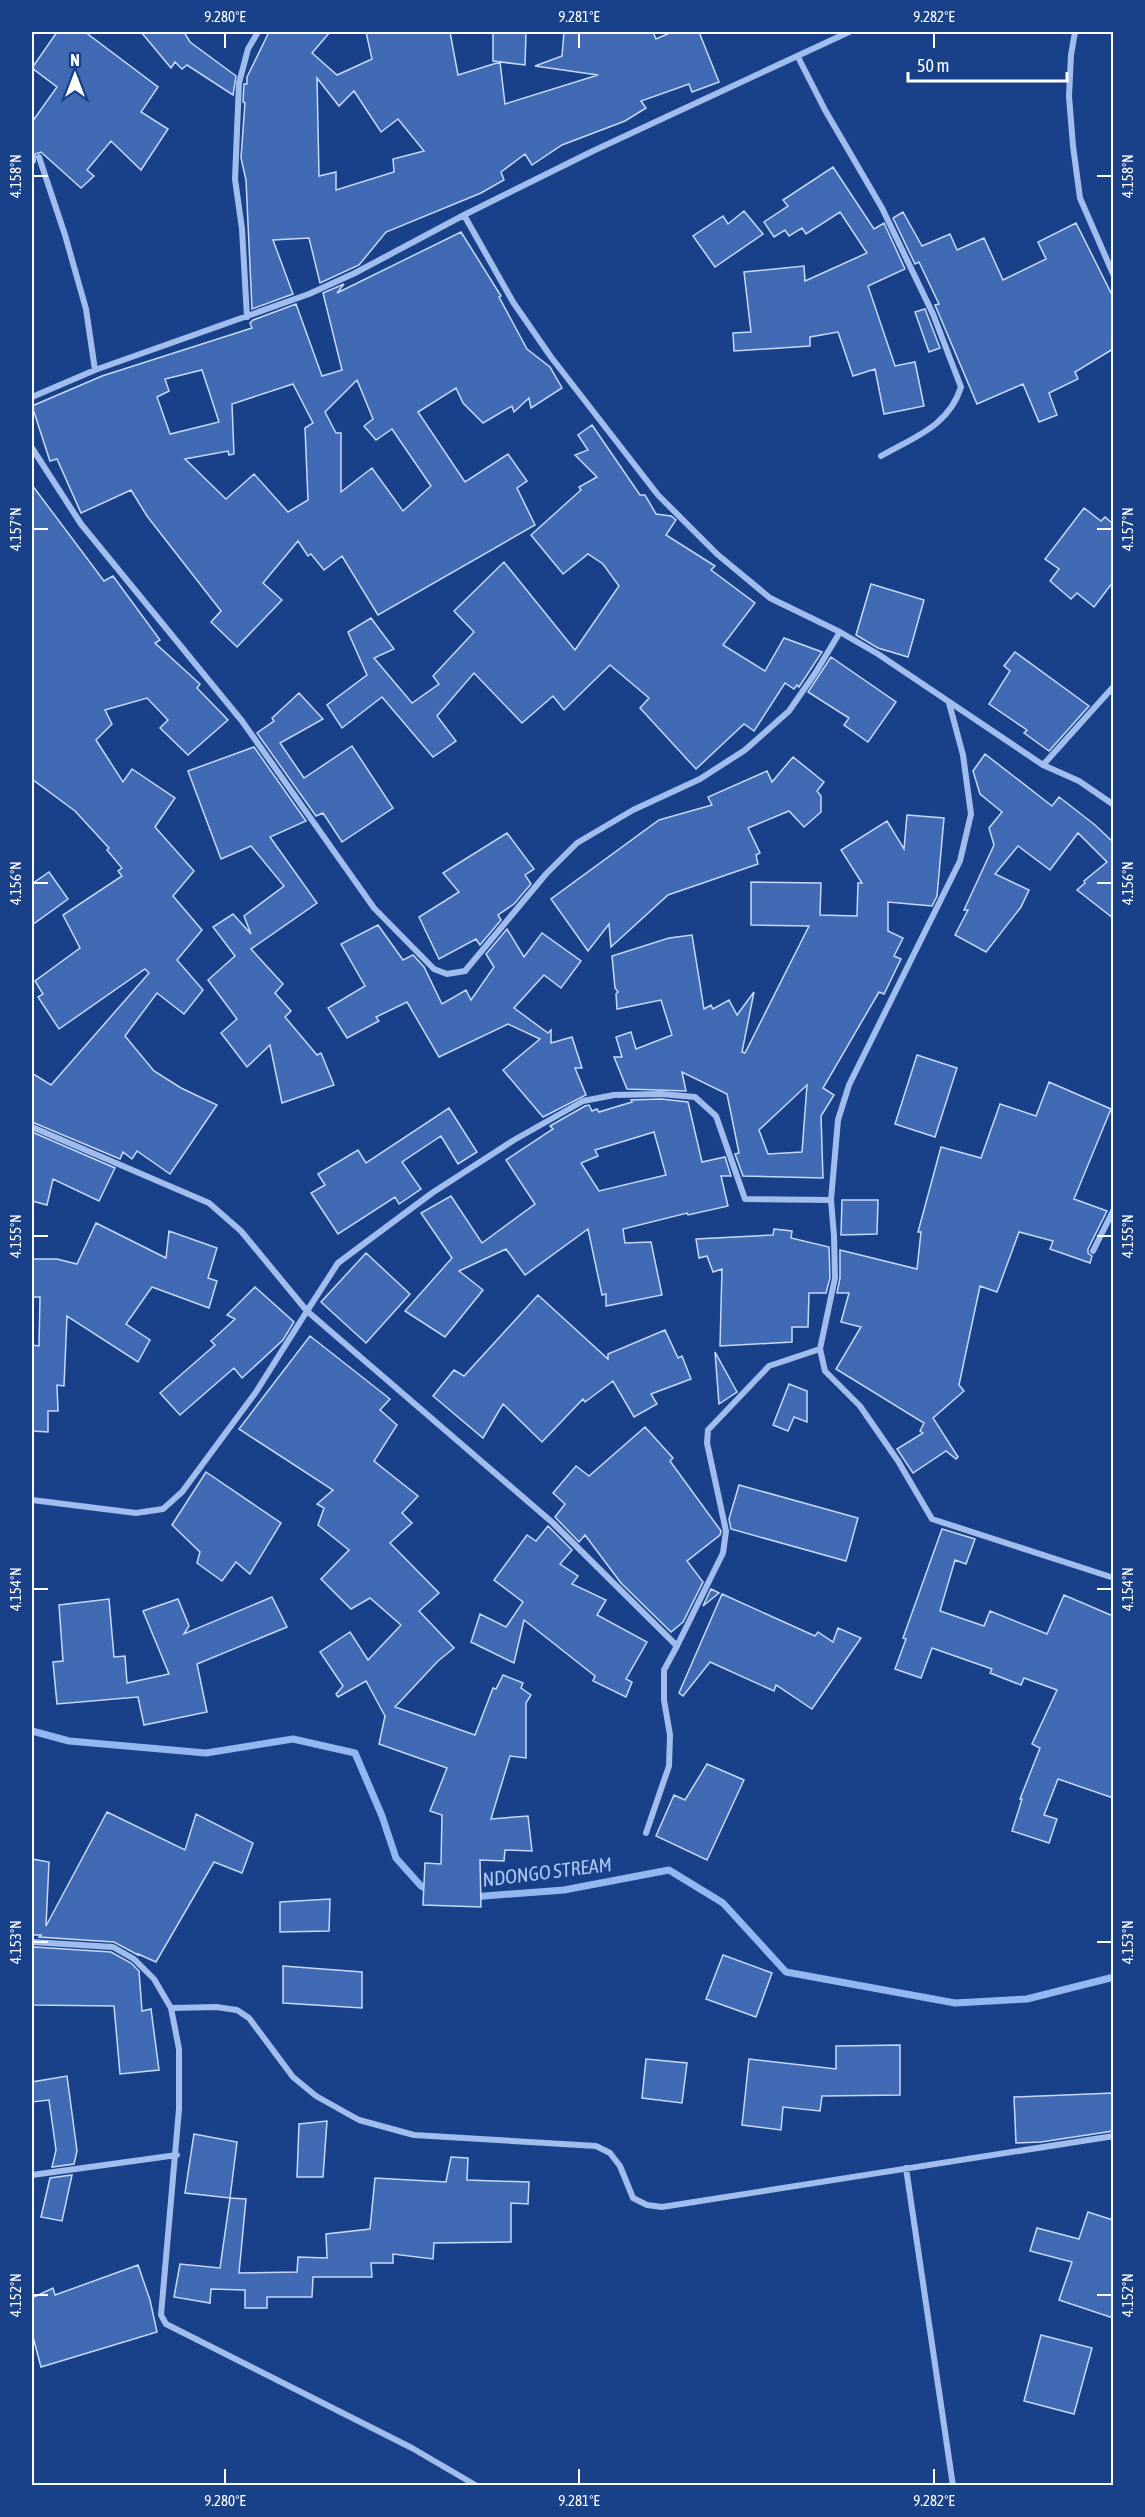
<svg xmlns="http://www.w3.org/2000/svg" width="1145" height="2517" viewBox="0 0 1145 2517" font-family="'Asap Condensed',sans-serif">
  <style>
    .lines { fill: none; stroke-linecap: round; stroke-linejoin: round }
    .stream { stroke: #93b7f1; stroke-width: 7 }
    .building { fill: #406ab3; stroke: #c6dafa; stroke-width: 1.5; fill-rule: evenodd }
    .minor { stroke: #a0bdee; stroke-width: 6 }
    .ticks { fill: none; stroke: #fff; stroke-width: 2 }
    .labels { text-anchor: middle; stroke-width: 4.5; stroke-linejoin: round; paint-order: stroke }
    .water-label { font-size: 20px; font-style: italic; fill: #acc8f5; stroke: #18418a }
    .neatline { fill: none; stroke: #fff; stroke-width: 2 }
    .ticks-label { font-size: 15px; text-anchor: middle; fill: #fff }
  </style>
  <rect width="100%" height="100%" fill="#18418a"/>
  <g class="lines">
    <path class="stream" d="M32,1731L69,1741L206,1753L293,1739L355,1753L382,1816L396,1858L421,1886L430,1891
      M472,1897L564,1890L669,1870L723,1903L786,1972L955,2003L1027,1999L1114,1977"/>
  </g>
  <path class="building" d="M57,32H85L158,87L141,112L168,129L141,170L111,141L87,170L94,176L81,188L41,152L35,154V162L32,164V122L57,87L32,68Z
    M141,32H184L190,42L236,76L233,95L187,65L182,69L175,62L171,68Z
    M269,32H330L312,53L337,75L372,59L366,32H450L458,75L500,62L505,104L598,75L535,66L562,56L564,32H653L656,39L672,32H699L719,82L692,92L689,84L641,101L646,108L625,121L562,145L532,165L525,154L501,172L504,180L481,193L386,232L359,265L320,283L309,238L273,240L293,294L252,309L246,180L241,158L245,103L243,102L244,84H247V77ZM317,78L339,106L354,91L381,132L398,119L424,151L393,159L394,172L336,190V172L319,176Z
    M493,32H526L525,65L493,61Z
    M833,167L874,229L884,223L905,269L868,286L895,366L915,362L924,406L884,414L875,369L853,376L838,332L810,337V346L734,351L733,333L751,332L744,272L804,266L805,281L867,253L840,212L806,234L802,228L789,236L785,230L774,237L764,222L788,206L783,200Z
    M744,211L763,234L715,267L693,236L723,216L728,224Z
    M903,212L922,246L950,234L957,250L984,238L1003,280L1046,259L1038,242L1076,223L1113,297V349L1075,372L1078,379L1049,393L1057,415L1039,422L1023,384L977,404L935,305L939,304L919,262L915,264L893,218Z
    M461,232L501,296L499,297L527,349L550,367L562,388L531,408L529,398L514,412L512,406L483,423L463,403L456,388L418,412L465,482L508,454L527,481L517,488L535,525L378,615L342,556L324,570L311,554L308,556L298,541L263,583L282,600L237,647L211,622L221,611L147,516L131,490L81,513L57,459L50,461L32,406L102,376L252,328L250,323L253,320L296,304L322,376L342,370L323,293L344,284L337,293ZM202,370L219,422L170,434L157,397L169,391L165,379ZM357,380L373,419L364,426L376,440L392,429L431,486L403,511L372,468L341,492V433H336L325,412ZM293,384L313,423L305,428L308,500L288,512L254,474L226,499L185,459L228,451L229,455L234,454L232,404Z
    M925,309L940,348L929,352L915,312Z
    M592,425L640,495H645L656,514L671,516L676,520L666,535L715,566L711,570L755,603L723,645L765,671L784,638L822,652L799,687L797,685L794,689L785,683L754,731L744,724L696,769L640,708L649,698L610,665L564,710L553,696L522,723L474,673L437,716L456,741L433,757L382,697L342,728L327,705L367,675L348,632L371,618L394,649L374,658L412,703L439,684L433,676L474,632L454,611L504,562L575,650L619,586L603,564L588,554L563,574L531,535L581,490L579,487L597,477L575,455L588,450L578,435Z
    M32,485L104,581L113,576L160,640L155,643L200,684L197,688L228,720L188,755L160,728L168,720L147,698L105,710L112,724L96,740L123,782L132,769L175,798L155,827L194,871L173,896L202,930L177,960L203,990L184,1014L157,993L125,1036L154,1071L181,1088L217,1105L170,1174L137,1151L132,1159L123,1152L120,1159L32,1122V1073L51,1085L149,973L145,969L59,1029L38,997L43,994L35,981L80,948L63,915L122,876L118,871L122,868L107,850L109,848L75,811L32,779Z
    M1084,508L1101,521L1105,517L1113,524V582L1094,607L1077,593L1071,599L1050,581L1059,569L1045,559Z
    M871,584L924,600L908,657L878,648L856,635Z
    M1015,652L1089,706L1049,751L1024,733L1027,730L989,704L1010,671L1004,666Z
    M831,657L896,702L868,742L844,725L849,718L808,692Z
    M299,693L323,719L280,743L304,778L352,746L393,808L342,842L323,813L316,816L257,733L274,721L272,718Z
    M254,747L306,821L270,837L317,903L251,949L283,984L275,993L291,1011L285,1017L317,1055L321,1053L334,1085L282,1103L270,1045L247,1067L221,1033L237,1019L208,980L235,956L213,927L233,914L251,934L244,916L284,886L251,846L221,859L188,771Z
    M985,754L1052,806L1059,797L1095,825L1113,842V918L1077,890L1085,883L1084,881L1107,862L1078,833L1050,870L1018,846L995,874L1029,890L1021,907L986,952L955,935L968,910H964L994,845L989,828L1002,812L980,794L973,771Z
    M793,757L824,782L817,791L821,796V812L804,827L789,811L748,828L760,853L756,855L758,864L668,895L611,947L609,924L588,951L551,899L659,820L712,805L708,797L767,771L772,782Z
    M907,815L944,818L937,896L932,906L888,902V931L903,938L894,956L901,959L884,994L879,992L823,1088L834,1095L821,1116L823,1178L743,1176L735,1154L739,1153L727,1094L682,1072L686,1091L627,1089L614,1057H622L616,1037L631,1032L636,1049L672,1035L661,1000L617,1009L616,994L618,992L615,988L612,956L669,938L692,935L704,1009L711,1005L713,1009L729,1000L737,1015L754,992L742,1052L745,1053L809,926L751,925V882L821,883L820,915L857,916L858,883H862L841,850L887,821L904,849ZM807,1085L802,1152L768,1154L759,1130Z
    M507,833L534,869L525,875L531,884L514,904L498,915L501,920L480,945L476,939L439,959L419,917L459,892L443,873Z
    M49,872L68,899L32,925V884Z
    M378,925L403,960L413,955L424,967L442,1004L466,990L471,1000L494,967L486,954L507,929L524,957L542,933L581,961L561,988L544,975L514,1008L548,1033L551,1030V1043L572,1037L582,1068H575L586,1095L543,1117L503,1070L540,1039L508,1024L439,1057L407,1002L376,1017L379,1021L347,1038L328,1008L365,986L341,944Z
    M917,1055L957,1068L935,1137L895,1124Z
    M1049,1082L1111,1109L1074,1199L1107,1211L1088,1249V1253L1092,1256L1090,1263L1050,1249L1053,1241L1019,1232L997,1292L980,1286L959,1385L964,1391L933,1418L958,1457L956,1459L946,1451L913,1473L897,1449L923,1433L920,1431L924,1423L836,1369L861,1327L841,1322L849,1293H837L840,1278V1250L917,1269L921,1232H918L941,1147L981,1158L1000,1104L1036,1116Z
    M661,1099L688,1102L702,1162L725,1157L731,1176H721L728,1206L688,1215L687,1213L623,1229L625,1243L651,1242L662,1295L606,1306V1294L602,1295L588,1229L525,1275L506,1249L459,1271L483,1290L445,1337L405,1311L452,1258L421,1213L451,1196L482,1243L535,1204L506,1160L553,1129L550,1126L585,1106L589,1105L592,1111L597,1109L599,1112L632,1102L631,1100ZM654,1132L666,1175L599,1191L581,1163L598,1156L595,1150Z
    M449,1108L477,1152L458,1164L441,1136L402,1162L421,1189L399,1204L395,1197L338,1234L311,1193L325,1185L318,1174L358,1150L366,1163Z
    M32,1132L115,1168L99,1201L53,1179L47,1205L32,1201Z
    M842,1200H878L877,1234L841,1235Z
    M96,1223L166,1258L169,1231L217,1248L208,1278L217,1281L209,1308L152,1287L126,1324L150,1340L138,1362L67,1316L64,1386L57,1385L58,1411H48V1432L32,1431V1345L39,1346L40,1297H32V1259H57L77,1264Z
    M774,1229L792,1231L791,1238L829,1247L830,1278L826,1293H809L808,1327H792V1342L720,1346L722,1269L713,1272L707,1256L699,1258L696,1239L773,1235Z
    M366,1253L410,1294L366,1343L321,1302Z
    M255,1287L294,1322L283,1340L242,1378L234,1368L180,1415L160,1393L215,1345L211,1341L235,1319L227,1315Z
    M538,1295L608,1359V1354L665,1330L678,1358L682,1356L691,1379L651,1394L657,1404L634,1417L613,1381L585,1402L583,1399L542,1442L503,1404L483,1438L433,1396L454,1370L464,1376Z
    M310,1336L390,1399L380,1410L397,1425L374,1461L418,1496L402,1513L412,1523L390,1543L439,1593L419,1611L454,1648L438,1661L395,1707L475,1735L493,1688L496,1689L503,1675L523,1683L521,1688L531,1695L526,1703V1758L510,1756L491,1819L528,1816L532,1851L505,1850L504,1861L480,1860L481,1907L423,1905L425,1863L441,1864L442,1815L430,1811L447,1768L379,1744L385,1716L366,1681L338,1697L336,1694L343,1686L320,1652L350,1632L368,1660L401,1625L370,1598L351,1609L321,1579L349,1550L318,1525L324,1508L317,1504L333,1490L239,1429Z
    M715,1352L737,1392L719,1404Z
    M789,1384L807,1391V1422L794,1417L788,1431L773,1425Z
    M645,1427L673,1458L670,1461L721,1531L720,1535L687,1561L703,1582L683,1622L671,1632L621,1583L585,1535L579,1542L555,1517L565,1504L553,1493L576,1466L589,1476Z
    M206,1472L281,1523L250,1574L236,1562L222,1581L197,1563L200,1552L172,1525Z
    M739,1485L858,1518L846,1561L731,1529L729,1519Z
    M548,1526L572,1550L560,1564L578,1576L572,1584L606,1600L597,1615L647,1642L626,1679L632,1682L626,1697L593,1681L595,1676L524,1620L514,1663L471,1642L480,1614L506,1627L523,1602L494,1580L527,1535L536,1541Z
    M942,1529L975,1539L966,1564L955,1560L940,1611L984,1626L990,1611L1047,1634L1064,1595L1113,1616V1798L1058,1779L1044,1815L1057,1819L1049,1843L1012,1831L1022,1799H1020L1040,1748L1032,1744L1057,1690L1024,1678L1021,1685L990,1673L992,1669L932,1648L921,1678L895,1669L906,1639L903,1638Z
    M711,1589L719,1593L703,1606Z
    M722,1594L815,1636L818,1632L833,1642L838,1628L861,1638L812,1709L776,1685L774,1691L710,1662L683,1696L679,1693Z
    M272,1597L287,1627L197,1664L207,1712L144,1725L138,1697L57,1704L53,1662L63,1661L59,1605L109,1599L114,1657L125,1656L127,1683L169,1674L143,1611L178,1599L189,1626L184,1634Z
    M707,1764L744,1780L707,1860L656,1836L674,1795L685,1800Z
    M107,1812L185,1850L196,1814L253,1843L242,1873L214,1862L156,1962L138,1954V1955L114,1942L39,1937L41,1935H32V1859L49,1862L46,1926Z
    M330,1899L329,1931L280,1932V1902Z
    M34,1947L111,1952L131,1963L139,1971L142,2011L151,2009L159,2070L120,2074L114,2006L32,2005V1952Z
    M723,1955L772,1973L756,2017L706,1999Z
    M283,1966L362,1972V2008L283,2003Z
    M900,2045V2095L822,2096L820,2111L783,2107L781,2130L742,2125L749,2059L836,2069V2046Z
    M646,2059L687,2063L682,2103L642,2098Z
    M67,2076L77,2151L74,2164L52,2167L56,2150L49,2100L32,2102V2082Z
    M1113,2093V2131L1041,2142L1016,2143L1014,2097Z
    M327,2121L323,2177H297L299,2124Z
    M194,2134L237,2142L230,2198L185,2193Z
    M451,2157L468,2158L467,2180L529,2182L528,2204L511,2203V2242L434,2243L433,2259L393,2254V2263H371L372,2277H313L312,2297H267V2308H245V2290L211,2289L210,2303L174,2297L180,2264L220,2268L230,2198L246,2199L239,2273L297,2272L298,2257L327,2258L326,2234L370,2229L375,2178L446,2182Z
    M72,2175L62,2221L41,2217L50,2178Z
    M1088,2212L1113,2220V2318L1059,2300L1072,2262L1030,2251L1037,2228L1079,2239Z
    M138,2265L150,2300L157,2332L41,2367L32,2333V2298L53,2288L55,2295Z
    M1041,2335L1092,2348L1074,2414L1024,2401Z"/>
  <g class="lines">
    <path class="minor" d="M1075,32L1071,55L1069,96L1073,146L1080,198L1114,276
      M798,57L825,110L882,208L933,314L961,387C949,426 914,437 881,456
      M39,157L65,235L86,309L95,370
      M464,215L513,302L551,357L658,495L717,554L770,598L840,632L878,654L1043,765L1079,781L1114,805
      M247,317L242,229L235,179L239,83L248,49L258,32
      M32,397L95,370L309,294L355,273L464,215L595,150L849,32
      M32,448L81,524L242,721L374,908L434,969L447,974L465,971L546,874L577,843L633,810L700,779L745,750L789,711L816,672L840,632
      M949,703L963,755L971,814L960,861L849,1085L838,1120L831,1200L834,1236L835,1278L820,1349L825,1371L860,1406L898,1461L932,1519L1114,1578
      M1043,765L1114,686
      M32,1127L209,1203L241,1231L307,1311L256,1392L182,1492L163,1509L136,1513L32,1500
      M1093,1251L1114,1209
      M677,1646L723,1553L726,1531L707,1443L708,1430L769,1366L820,1349
      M646,1833L669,1766L670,1735L664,1700V1670L677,1646L553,1523L307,1311L338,1263L432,1193L514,1140L583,1101L614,1095L661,1094L695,1097L716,1116L745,1199L831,1200
      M32,1942L113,1947L134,1959L154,1979L171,2008L179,2049V2109L161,2315L166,2324L412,2448L477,2486
      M171,2008L216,2007L237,2010L249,2018L293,2077L316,2096L359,2120L414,2135L596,2146L610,2153L620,2166L633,2198L647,2205L662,2207L1114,2136
      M906,2168L953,2486
      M32,2175L177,2155"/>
  </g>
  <path class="ticks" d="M225,33V48M579,33V48M934,33V48M33,176H48M1097,176H1112M33,529H48M1097,529H1112M33,883H48M1097,883H1112M33,1236H48M1097,1236H1112M33,1589H48M1097,1589H1112M33,1942H48M1097,1942H1112M33,2295H48M1097,2295H1112M225,2469V2484M579,2469V2484M934,2469V2484"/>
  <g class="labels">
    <g class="water-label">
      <text transform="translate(547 1872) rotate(-7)" y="7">NDONGO STREAM</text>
    </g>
  </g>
  <rect width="1145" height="2517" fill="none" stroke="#18418a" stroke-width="66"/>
  <g transform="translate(75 75)" stroke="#18418a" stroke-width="4.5" paint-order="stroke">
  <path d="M0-4.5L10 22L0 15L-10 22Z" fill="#ffffff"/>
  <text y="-9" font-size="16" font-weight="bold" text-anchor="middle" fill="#ffffff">N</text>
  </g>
  <path d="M908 72v9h159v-9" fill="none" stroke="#ffffff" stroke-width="3"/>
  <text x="917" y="72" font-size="18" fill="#ffffff" stroke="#18418a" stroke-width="4.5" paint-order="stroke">50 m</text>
  <rect x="33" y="33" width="1079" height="2451" class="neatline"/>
  <g class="ticks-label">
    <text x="225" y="22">9.280°E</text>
    <text x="579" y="22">9.281°E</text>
    <text x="934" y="22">9.282°E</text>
    <text transform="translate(16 176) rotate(-90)" y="5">4.158°N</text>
    <text transform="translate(1128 176) rotate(-90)" y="5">4.158°N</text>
    <text transform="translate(16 529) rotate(-90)" y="5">4.157°N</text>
    <text transform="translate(1128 529) rotate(-90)" y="5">4.157°N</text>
    <text transform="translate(16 883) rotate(-90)" y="5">4.156°N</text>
    <text transform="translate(1128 883) rotate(-90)" y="5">4.156°N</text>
    <text transform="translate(16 1236) rotate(-90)" y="5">4.155°N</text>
    <text transform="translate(1128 1236) rotate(-90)" y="5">4.155°N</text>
    <text transform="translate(16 1589) rotate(-90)" y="5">4.154°N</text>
    <text transform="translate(1128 1589) rotate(-90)" y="5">4.154°N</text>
    <text transform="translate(16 1942) rotate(-90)" y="5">4.153°N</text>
    <text transform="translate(1128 1942) rotate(-90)" y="5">4.153°N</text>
    <text transform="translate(16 2295) rotate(-90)" y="5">4.152°N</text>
    <text transform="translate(1128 2295) rotate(-90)" y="5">4.152°N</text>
    <text x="225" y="2506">9.280°E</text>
    <text x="579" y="2506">9.281°E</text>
    <text x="934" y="2506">9.282°E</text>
  </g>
</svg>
